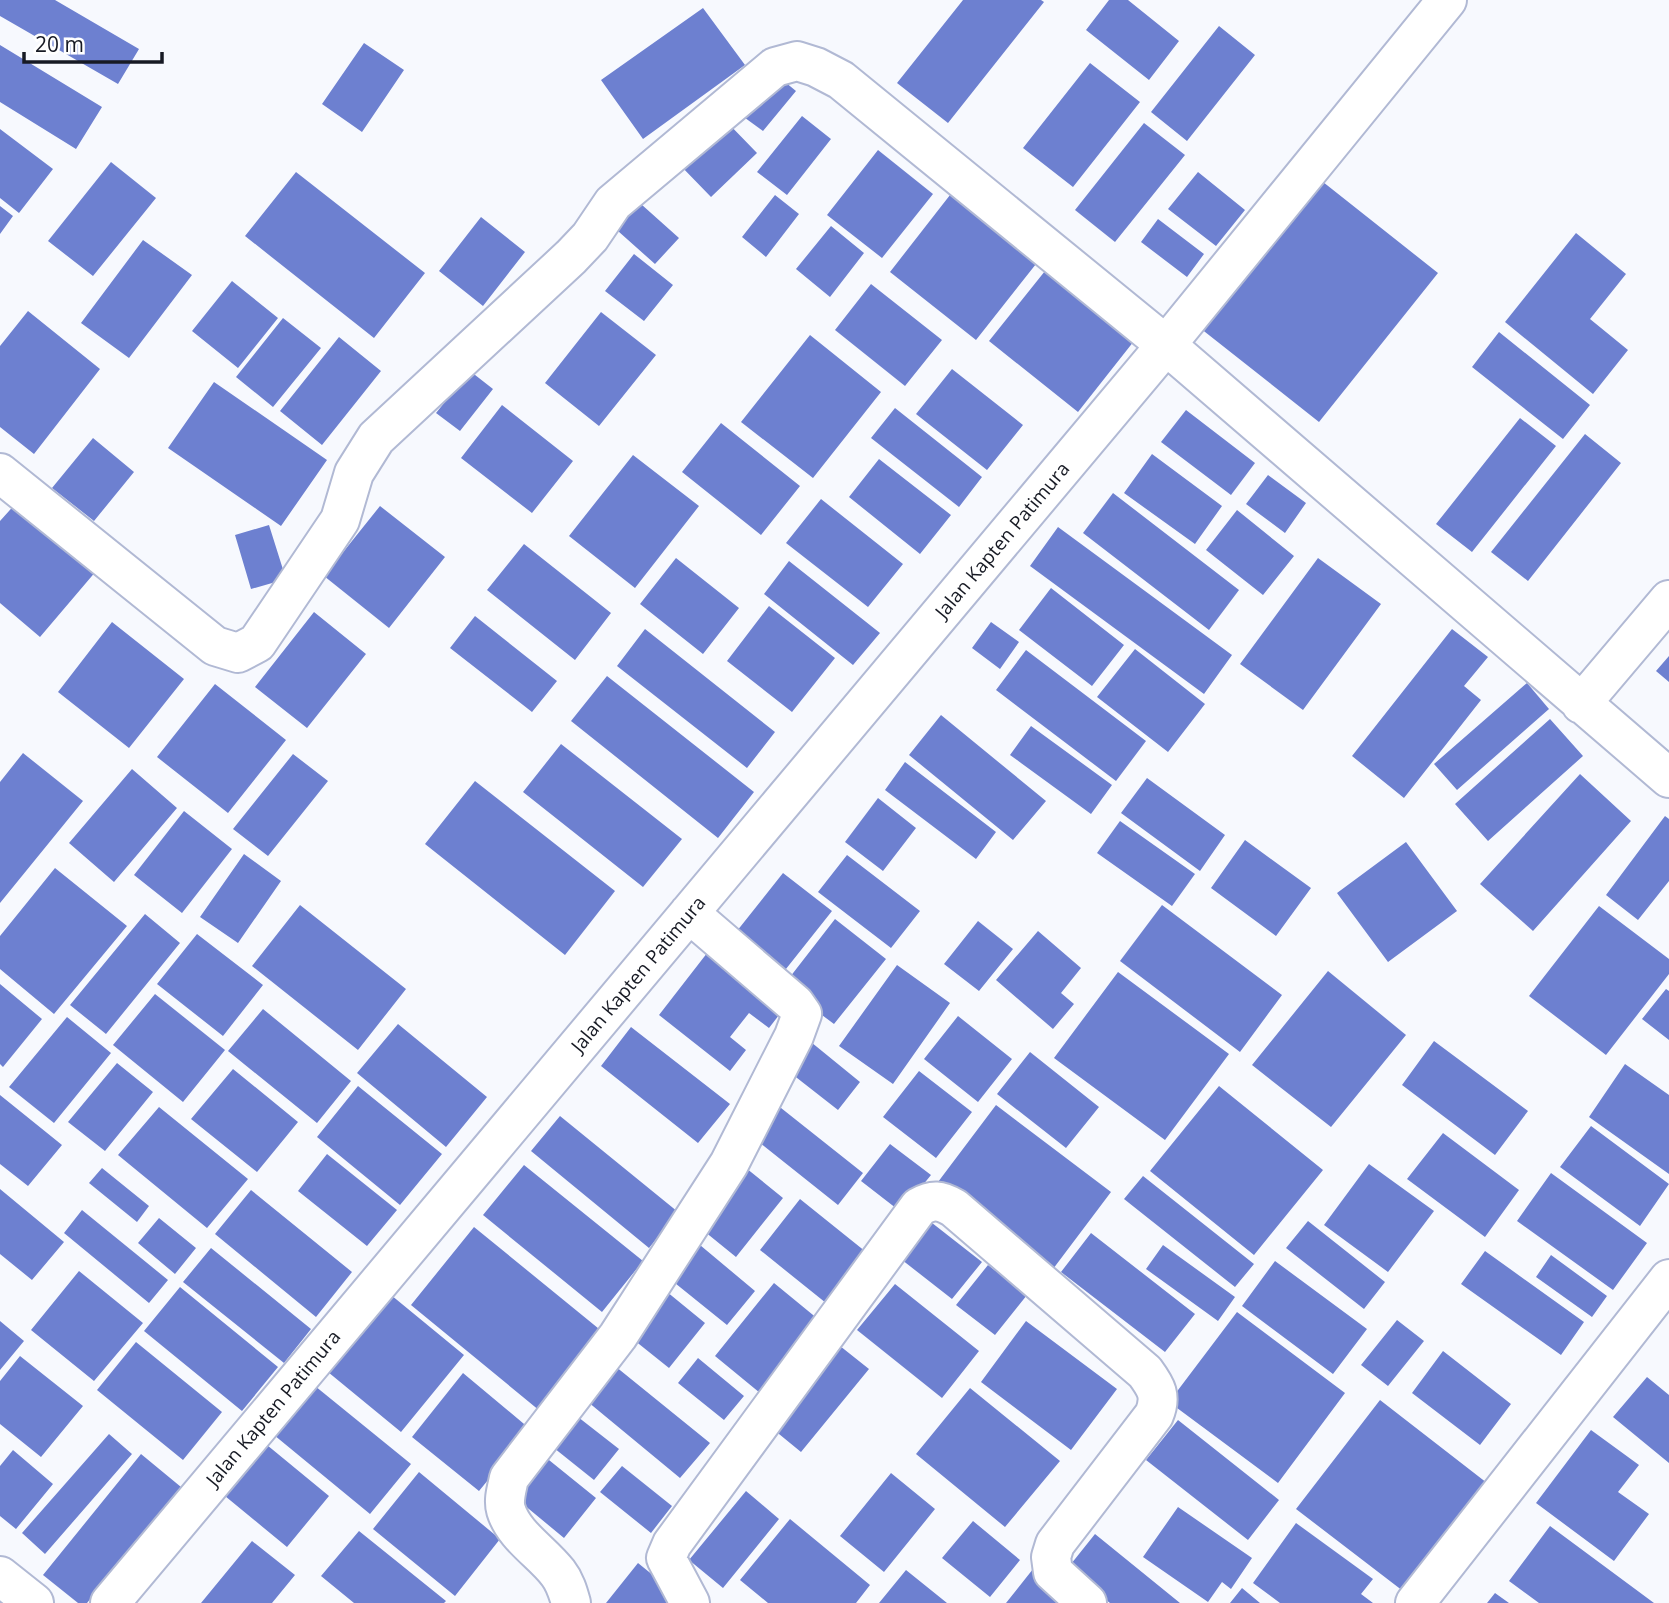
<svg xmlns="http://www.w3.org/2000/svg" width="1669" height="1603" viewBox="0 0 1669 1603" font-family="'Open Sans',sans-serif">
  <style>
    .building { fill: #6d80d0 }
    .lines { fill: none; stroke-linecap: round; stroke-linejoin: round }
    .minor-casing { stroke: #b1b9d4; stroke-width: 42 }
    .tertiary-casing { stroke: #b1b9d4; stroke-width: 42 }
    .minor { stroke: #fff; stroke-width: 38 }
    .tertiary { stroke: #fff; stroke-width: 38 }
    .labels { text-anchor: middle; stroke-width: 5; stroke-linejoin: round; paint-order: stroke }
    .street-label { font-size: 19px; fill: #171a24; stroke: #fff }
  </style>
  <rect width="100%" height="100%" fill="#f7f9fe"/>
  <path class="building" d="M0,0H55L139,49L118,84L0,16Z
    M963,0H1041L1044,2L948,123L897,83Z
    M1109,0H1128L1179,41L1149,80L1086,30Z
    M703,8L745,65L643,139L601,80Z
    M1219,26L1255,55L1187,141L1151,112Z
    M364,43L404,70L362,132L322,104Z
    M0,45L102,107L76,149L0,102Z
    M1090,63L1140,102L1073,187L1023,148Z
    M774,73L796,91L763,131L741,115Z
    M802,116L831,139L787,195L757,172Z
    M724,119L757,153L711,197L678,163Z
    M1144,123L1185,155L1115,242L1075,210Z
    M0,129L53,169L19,213L0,198Z
    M878,150L933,194L882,258L827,215Z
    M111,162L156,198L93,276L48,241Z
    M296,172L425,273L374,338L245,236Z
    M1198,172L1245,210L1216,246L1168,209Z
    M1318,178L1438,273L1319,422L1200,328Z
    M775,195L799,214L766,257L742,237Z
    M950,195L1036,264L976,340L890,272Z
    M632,196L679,238L655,264L609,223Z
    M0,206L13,216L0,234Z
    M481,217L525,252L483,306L439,271Z
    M1158,219L1204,254L1187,277L1141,242Z
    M831,226L864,253L830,297L796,269Z
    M1576,233L1626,274L1590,319L1628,350L1593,394L1505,322Z
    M143,240L192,275L129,358L81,323Z
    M634,254L673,285L644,321L605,291Z
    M1045,271L1134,341L1078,412L989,341Z
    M232,281L278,318L238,368L192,331Z
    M871,284L942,340L905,386L835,330Z
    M28,311L100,369L34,454L0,427V346Z
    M601,312L656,355L599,426L545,383Z
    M283,318L321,348L273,407L236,377Z
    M1499,332L1590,405L1563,439L1472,367Z
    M810,335L881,392L813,478L741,422Z
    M339,337L381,371L322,445L280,411Z
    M952,369L1023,425L987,470L916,414Z
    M470,371L493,389L460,431L436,413Z
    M214,382L327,460L281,526L168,448Z
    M502,405L573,461L532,513L461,458Z
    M895,408L982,477L959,507L871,438Z
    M1186,410L1255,463L1231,495L1161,442Z
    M1520,418L1556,446L1472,552L1436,524Z
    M721,423L800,486L761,535L682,472Z
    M1585,434L1621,463L1528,581L1491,552Z
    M93,438L134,472L94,521L52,488Z
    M1152,454L1222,506L1195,544L1124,493Z
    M633,455L699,506L635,588L569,536Z
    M879,459L951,515L920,554L849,497Z
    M1268,475L1306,503L1285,533L1246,504Z
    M1113,493L1239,590L1209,630L1083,533Z
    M821,499L903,564L868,607L786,543Z
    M18,501L97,570L40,637L0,603V521Z
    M380,506L445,557L389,628L324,576Z
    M1237,510L1294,556L1263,595L1206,550Z
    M269,525L286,579L251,589L235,535Z
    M1058,527L1232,655L1204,694L1030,566Z
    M524,544L611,613L575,660L487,590Z
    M676,558L739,608L703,654L640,604Z
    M1318,558L1381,604L1303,710L1240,664Z
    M789,561L880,633L853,665L764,594Z
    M1051,588L1124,645L1092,686L1019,630Z
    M769,606L835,658L792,712L727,661Z
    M314,612L366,654L307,728L255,687Z
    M475,616L557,681L532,712L450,648Z
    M112,622L184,679L129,748L58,692Z
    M991,622L1019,642L1000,669L972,648Z
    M645,629L775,732L747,768L617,666Z
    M1452,629L1488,657L1464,686L1481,700L1404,798L1352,756Z
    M1135,649L1205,704L1168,752L1097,697Z
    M1026,650L1146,741L1116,781L996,690Z
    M1669,656V682L1656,671Z
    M607,676L754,792L718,838L571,721Z
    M1527,683L1549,709L1457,790L1434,764Z
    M215,684L286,740L228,813L157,757Z
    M941,715L1046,801L1013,840L909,755Z
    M1550,719L1583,756L1488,841L1455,804Z
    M1031,726L1112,785L1091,814L1010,755Z
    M561,744L682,839L643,887L523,792Z
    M23,753L83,801L0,903V782Z
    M293,754L328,781L268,856L233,829Z
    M905,762L996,832L976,859L885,790Z
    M132,769L177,808L114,882L69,843Z
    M1580,774L1631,821L1533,931L1480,884Z
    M1147,778L1225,835L1200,871L1121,813Z
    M475,781L615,891L565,955L425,844Z
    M878,798L916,828L883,871L845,842Z
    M184,811L232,849L182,913L134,875Z
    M1665,816L1669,819V881L1638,920L1606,895Z
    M1120,821L1195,874L1172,906L1097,853Z
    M1245,840L1311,888L1276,936L1211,888Z
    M1406,842L1457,911L1388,962L1337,893Z
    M244,854L281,881L238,943L200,917Z
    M847,855L920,911L891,948L818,892Z
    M55,868L127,926L54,1014L0,969V936Z
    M783,873L832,911L778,979L729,941Z
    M300,905L406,989L358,1050L252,966Z
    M1162,905L1282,995L1240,1052L1120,961Z
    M1599,906L1669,959V974L1606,1055L1529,996Z
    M145,914L180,943L106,1034L70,1005Z
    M835,919L886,959L834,1024L783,986Z
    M978,921L1013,949L979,991L944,964Z
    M1038,931L1081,968L1061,993L1074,1004L1053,1029L996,980Z
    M197,934L263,985L223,1036L157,984Z
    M711,948L786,1006L769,1028L749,1013L730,1037L746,1050L730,1071L659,1015Z
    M897,965L950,1003L893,1084L839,1046Z
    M1328,971L1406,1035L1331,1127L1252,1065Z
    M1118,972L1229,1054L1165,1140L1054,1058Z
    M0,984L42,1019L3,1067L0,1064Z
    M1666,989L1669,991V1040L1642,1019Z
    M155,994L225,1050L183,1102L113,1045Z
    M263,1009L351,1081L317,1123L228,1051Z
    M958,1016L1012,1059L978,1102L924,1059Z
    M67,1017L111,1053L54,1123L9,1087Z
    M398,1024L487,1097L446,1147L357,1073Z
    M631,1027L730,1104L698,1143L601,1066Z
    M806,1038L860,1082L838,1110L783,1067Z
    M1434,1041L1528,1111L1495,1155L1402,1085Z
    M1030,1052L1099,1107L1066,1148L997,1094Z
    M117,1063L153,1092L105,1151L68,1122Z
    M1625,1064L1669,1095V1174L1589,1117Z
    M233,1069L298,1122L257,1172L191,1119Z
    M919,1071L972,1112L936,1158L883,1117Z
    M358,1086L442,1154L400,1205L317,1137Z
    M1219,1086L1323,1170L1254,1255L1150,1171Z
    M0,1095L62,1145L28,1186L0,1164Z
    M776,1104L863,1173L838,1205L750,1135Z
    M996,1105L1111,1192L1053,1269L938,1182Z
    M159,1107L248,1179L207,1228L118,1155Z
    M560,1116L678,1212L649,1248L531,1151Z
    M1591,1126L1669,1184L1640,1226L1560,1167Z
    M1443,1133L1519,1190L1485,1237L1407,1179Z
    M890,1144L931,1175L901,1212L861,1181Z
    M327,1154L397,1210L367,1246L298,1191Z
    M1369,1164L1434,1211L1388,1272L1324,1225Z
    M524,1165L643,1261L602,1312L483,1215Z
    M102,1168L149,1206L137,1222L89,1183Z
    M746,1168L783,1198L736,1257L699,1227Z
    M1551,1173L1647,1243L1613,1290L1517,1221Z
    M1143,1176L1254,1264L1235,1287L1124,1199Z
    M0,1189L64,1242L32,1280L0,1254Z
    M251,1190L352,1272L316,1317L215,1234Z
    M800,1199L866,1252L826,1303L760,1250Z
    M82,1210L168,1280L149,1303L64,1233Z
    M159,1218L196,1248L175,1274L138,1243Z
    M927,1219L982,1262L952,1299L897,1256Z
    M1308,1221L1385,1282L1364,1309L1286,1248Z
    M474,1227L604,1333L540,1411L411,1305Z
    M1091,1233L1195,1314L1165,1352L1061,1272Z
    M694,1240L755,1291L727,1325L665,1275Z
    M1163,1245L1235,1297L1218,1321L1146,1269Z
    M211,1248L311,1329L284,1363L183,1282Z
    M1485,1251L1584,1322L1561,1355L1461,1284Z
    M1551,1255L1607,1296L1592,1317L1536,1277Z
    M1275,1261L1367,1329L1333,1374L1242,1306Z
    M988,1265L1027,1295L995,1335L956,1305Z
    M79,1271L143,1323L94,1381L31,1330Z
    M774,1283L824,1324L765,1397L715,1356Z
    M895,1284L979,1351L942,1398L857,1330Z
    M180,1287L278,1367L242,1411L144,1331Z
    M661,1287L705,1323L669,1368L624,1332Z
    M391,1295L464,1355L401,1432L328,1372Z
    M1237,1312L1345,1393L1278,1483L1169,1402Z
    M1397,1320L1424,1341L1388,1386L1361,1365Z
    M0,1321L24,1341L0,1370Z
    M1026,1321L1117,1389L1071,1450L981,1382Z
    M136,1342L222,1412L183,1460L97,1390Z
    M835,1342L869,1369L801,1452L768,1425Z
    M1443,1351L1511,1404L1480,1445L1412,1393Z
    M20,1356L83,1406L41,1457L0,1424V1381Z
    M698,1358L744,1396L724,1420L678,1383Z
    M610,1362L710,1443L680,1478L582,1397Z
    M463,1373L530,1429L479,1491L412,1437Z
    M1647,1377L1669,1395V1463L1613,1417Z
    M315,1386L411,1464L370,1514L274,1435Z
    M970,1388L1060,1461L1005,1527L916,1454Z
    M1380,1400L1487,1483L1403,1591L1296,1509Z
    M578,1417L619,1449L594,1480L554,1448Z
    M1178,1420L1279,1500L1248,1540L1146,1460Z
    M1591,1430L1639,1465L1618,1492L1649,1514L1614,1561L1536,1503Z
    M109,1434L132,1454L45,1554L22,1533Z
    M267,1445L329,1496L287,1547L225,1496Z
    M13,1450L53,1484L16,1529L0,1516V1466Z
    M141,1454L181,1487L87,1603H78L43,1575Z
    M544,1456L596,1498L564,1538L512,1495Z
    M622,1466L672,1506L651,1533L600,1492Z
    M419,1472L500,1539L455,1596L373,1529Z
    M891,1473L935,1509L884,1572L840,1536Z
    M746,1491L779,1519L723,1588L689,1560Z
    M1178,1507L1252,1558L1231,1589L1222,1582L1208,1602L1143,1557Z
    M790,1519L870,1585L856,1603H768L740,1580Z
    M973,1521L1020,1560L990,1597L942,1558Z
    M1296,1523L1373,1579L1361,1594L1373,1603H1280L1253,1583Z
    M1550,1526L1654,1603H1539L1509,1581Z
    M359,1531L446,1601L444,1603H354L321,1576Z
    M1095,1534L1180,1603H1110L1067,1569Z
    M252,1541L295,1575L272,1603H201Z
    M638,1563L681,1598L678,1603H606Z
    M1033,1569L1075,1603H1006Z
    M906,1570L947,1603H879Z
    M1242,1588L1260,1603H1230Z
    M1495,1593L1509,1603H1487Z"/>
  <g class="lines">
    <g class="minor-casing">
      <path id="minor" d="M0,473L215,646L238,653L257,643L340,520L354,473L376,438L571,257L590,237L613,203L775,67L797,61L816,67L841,80L1166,345L1669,778
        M1581,704L1669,600
        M110,1603L1166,345L1447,0
        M571,1603C568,1592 565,1582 558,1573C542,1552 514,1536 506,1510C503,1500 507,1488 509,1478L618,1336L729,1164L794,1036L802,1014L795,1004L689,913
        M690,1603L666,1558L672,1544L919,1207C933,1199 940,1200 954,1208L1145,1372C1156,1387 1162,1396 1154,1415L1055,1544L1051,1557L1053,1572L1087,1603
        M1415,1603L1669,1279"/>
    </g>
    <g class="tertiary-casing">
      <path id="tertiary" d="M0,1576L34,1603"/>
    </g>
    <use href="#minor" class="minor"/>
    <use href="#tertiary" class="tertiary"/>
  </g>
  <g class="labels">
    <g class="street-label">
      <text transform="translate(1002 540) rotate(-50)" y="7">Jalan Kapten Patimura</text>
      <text transform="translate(638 974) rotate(-50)" y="7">Jalan Kapten Patimura</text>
      <text transform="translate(273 1408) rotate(-50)" y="7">Jalan Kapten Patimura</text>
    </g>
  </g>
  <path d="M24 52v10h138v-10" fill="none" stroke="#171a24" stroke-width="3.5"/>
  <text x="35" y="52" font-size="21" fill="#171a24" stroke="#ffffff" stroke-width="5" paint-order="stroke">20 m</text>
</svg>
